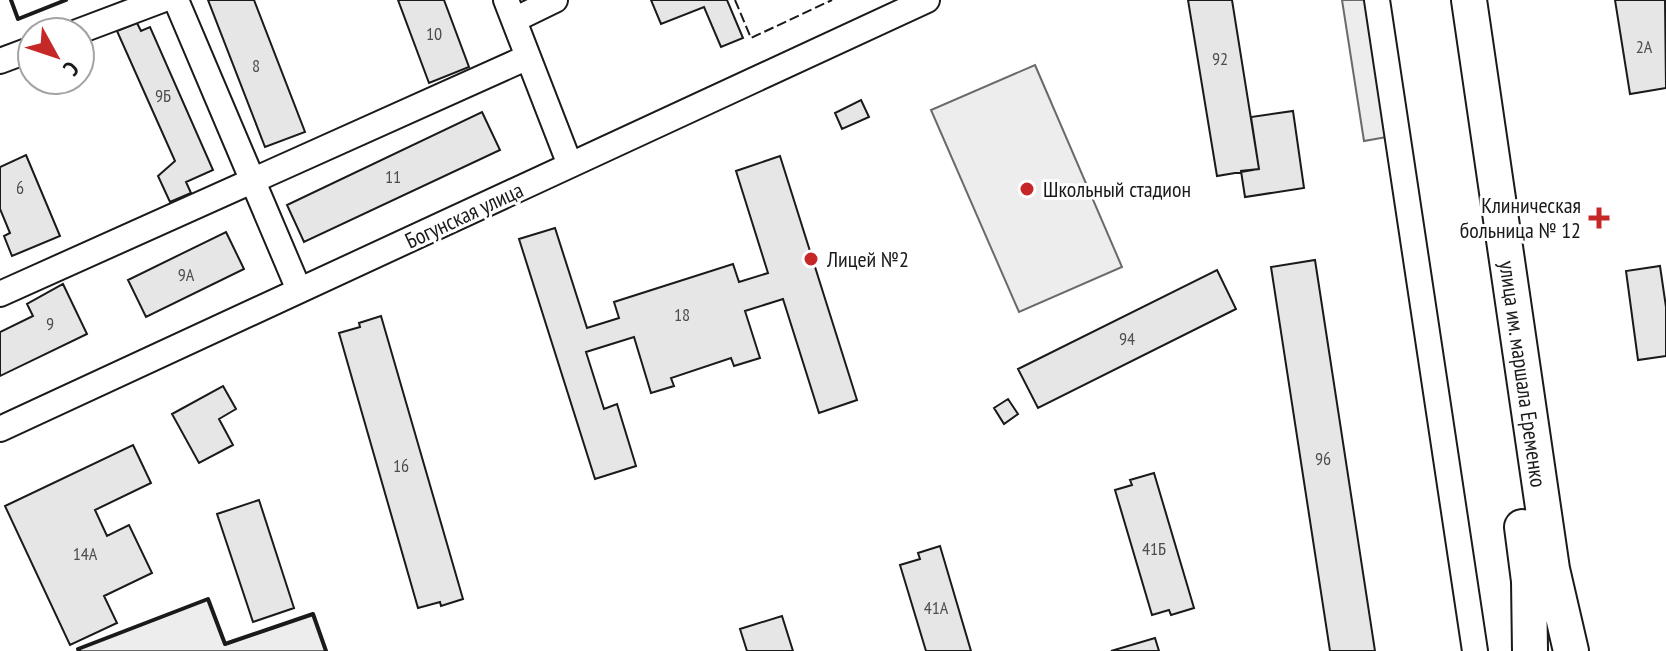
<svg xmlns="http://www.w3.org/2000/svg" width="1666" height="651" viewBox="0 0 1666 651" font-family="'PT Sans Narrow',sans-serif">
  <style>
    .built { fill: #ededed; stroke: #6a6a6a; stroke-width: 2 }
    .building { fill: #e6e6e6; stroke: #1a1a1a; stroke-width: 2 }
    .lines { fill: none; stroke-linecap: round; stroke-linejoin: round }
    .minor-casing { stroke: #1a1a1a; stroke-width: 28 }
    .highway-casing { stroke: #1a1a1a; stroke-width: 38 }
    .minor { stroke: #fff; stroke-width: 24 }
    .highway { stroke: #fff; stroke-width: 34 }
    .fence { stroke: #1a1a1a; stroke-width: 2; stroke-dasharray: 10 4; stroke-linecap: butt }
    .wall { stroke: #1a1a1a; stroke-width: 4 }
    .poi-dot { fill: #c62828; stroke: #fff; stroke-width: 3 }
    .labels { text-anchor: middle; stroke-width: 6; stroke-linejoin: round; paint-order: stroke }
    .number-label { font-size: 18px; fill: #4d4d4d }
    .poi-label { font-size: 22px; fill: #1a1a1a; stroke: #fff; text-anchor: start }
    .street-label { font-size: 22px; fill: #1a1a1a; stroke: #fff }
  </style>
  <rect width="100%" height="100%" fill="#fff"/>
  <path class="built" d="M1342,0H1377L1398,135L1364,141Z
    M1035,65L1122,267L1019,312L931,110Z
    M208,599L225,644L313,614L326,651H79L78,649Z"/>
  <path class="building" d="M208,0H254L305,132L265,147Z
    M398,0H444L469,67L429,83Z
    M651,0H727L743,38L721,47L704,7L661,24Z
    M1188,0H1232L1259,169L1217,176Z
    M1615,0H1665L1666,88L1630,94Z
    M137,23L141,31L150,27L213,170L186,182L191,193L170,202L158,176L175,161L117,31Z
    M861,100L869,117L842,129L835,113Z
    M1293,111L1304,188L1245,197L1241,171L1259,169L1251,117Z
    M482,112L500,150L304,242L287,205Z
    M26,155L60,236L12,256L4,236L10,233L0,209V167Z
    M780,156L857,400L819,413L783,299L745,311L760,358L734,366L731,358L671,378L674,386L651,393L634,337L586,352L604,409L617,404L636,466L595,479L519,239L555,228L587,328L619,318L614,302L733,264L739,282L768,273L736,171Z
    M226,232L244,269L146,317L128,280Z
    M1315,260L1375,651H1330L1271,267Z
    M1660,266L1666,307V356L1638,360L1626,271Z
    M1217,270L1236,309L1038,408L1018,369Z
    M63,284L87,334L0,376V332L33,316L27,304Z
    M381,316L463,599L441,606L440,602L418,608L339,333L360,327L359,323Z
    M223,386L236,409L219,419L233,445L199,463L172,414Z
    M1008,399L1018,414L1004,424L994,408Z
    M133,445L151,483L95,510L107,536L129,525L152,573L104,596L117,623L70,645L5,506Z
    M1154,473L1194,608L1171,615L1169,610L1152,615L1115,490L1132,485L1130,480Z
    M259,500L294,608L253,622L217,514Z
    M940,546L971,651H926L900,565L920,559L918,553Z
    M782,616L793,651H747L740,629Z
    M1155,638L1159,651H1111Z"/>
  <g class="lines">
    <g class="minor-casing">
      <path id="minor" d="M176,0L299,290
        M506,0L570,165
        M1377,0L1475,651
        M514,20L555,0
        M77,32L162,0
        M0,61L32,49
        M0,294L528,57
        M0,429L927,0"/>
    </g>
    <g class="highway-casing">
      <path id="highway" d="M1469,0L1552,569L1571,651
        M1522,527L1529,581L1530,651"/>
    </g>
    <use href="#minor" class="minor"/>
    <use href="#highway" class="highway"/>
    <path class="fence" d="M735,0L751,38L832,0"/>
    <path class="wall" d="M11,0L18,19L66,0
      M79,651L78,649L208,599L225,644L313,614L326,651"/>
  </g>
  <g class="poi-dot">
    <circle cx="1027" cy="189" r="8"/>
    <path d="M1595 206h8v8h8v8h-8v8h-8v-8h-8v-8h8z"/>
    <circle cx="811" cy="259" r="8"/>
  </g>
  <g class="labels">
    <g class="number-label">
      <text x="434" y="40">10</text>
      <text x="1644" y="53">2А</text>
      <text x="1220" y="65">92</text>
      <text x="256" y="72">8</text>
      <text x="163" y="102">9Б</text>
      <text x="393" y="183">11</text>
      <text x="20" y="194">6</text>
      <text x="186" y="281">9А</text>
      <text x="682" y="321">18</text>
      <text x="50" y="330">9</text>
      <text x="1127" y="345">94</text>
      <text x="1323" y="465">96</text>
      <text x="401" y="472">16</text>
      <text x="1154" y="555">41Б</text>
      <text x="85" y="560">14А</text>
      <text x="936" y="614">41А</text>
    </g>
    <g class="poi-label">
      <text x="1043" y="197">Школьный стадион</text>
      <text x="1581" y="213" text-anchor="end">Клиническая<tspan x="1581" dy="25">больница № 12</tspan></text>
      <text x="827" y="267">Лицей №2</text>
    </g>
    <g class="street-label">
      <text transform="translate(464 215) rotate(-25)" y="8">Богунская улица</text>
      <text transform="translate(1523 374) rotate(82)" y="8">улица им. маршала Еременко</text>
    </g>
  </g>
  <g transform="translate(56 56) rotate(130)"><circle r="38" fill="#ffffff" stroke="#a3a3a3" stroke-width="2"/>
  <path d="M0-6L14 30L0 20L-14 30Z" fill="#c62828"/>
  <text y="-12" font-size="22" font-weight="bold" text-anchor="middle" fill="#1a1a1a">С</text>
  </g>
</svg>
